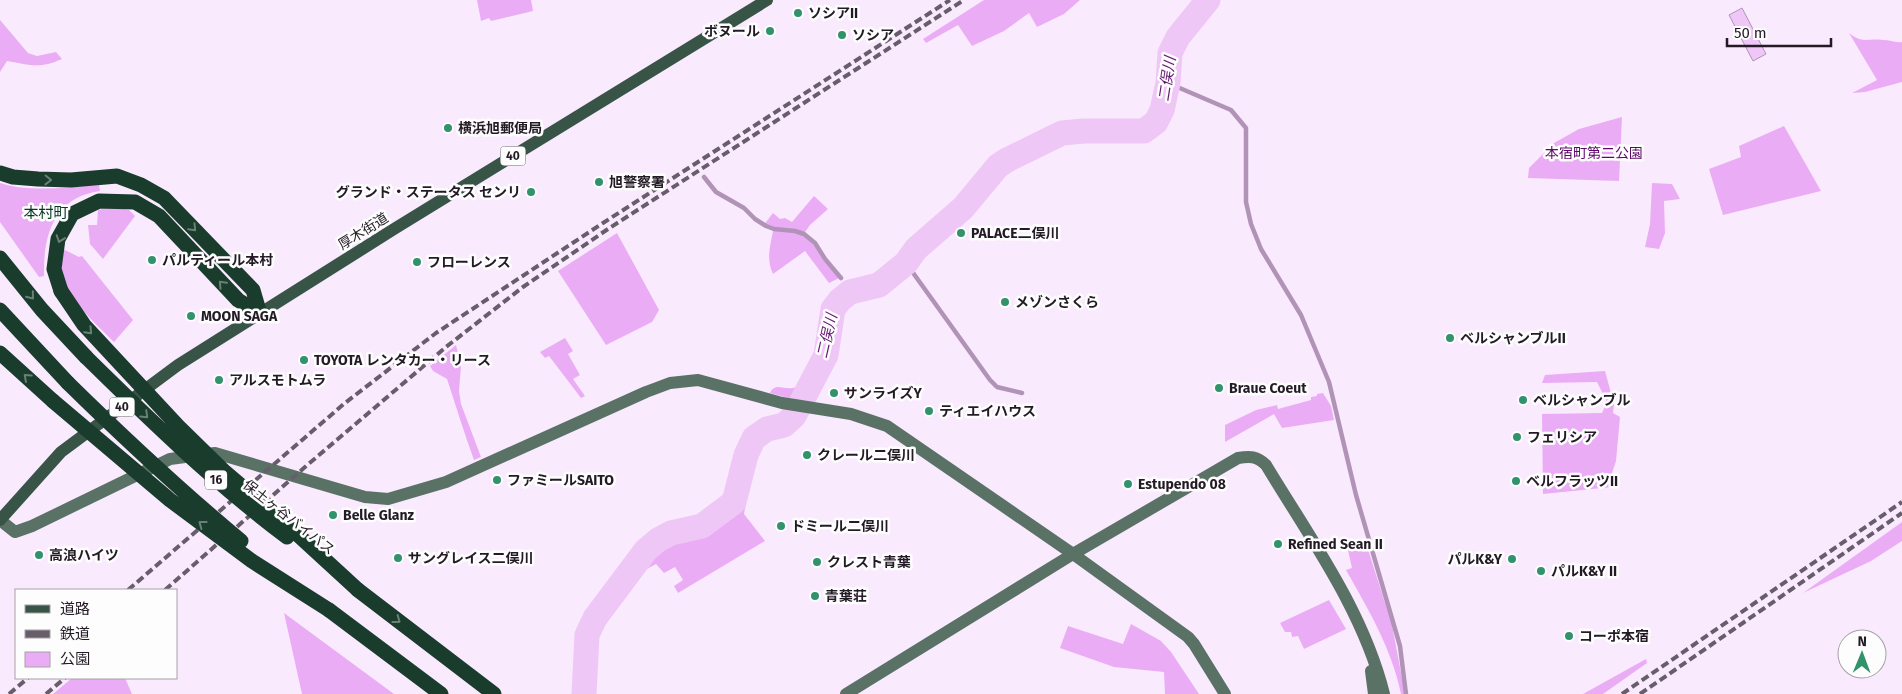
<svg xmlns="http://www.w3.org/2000/svg" width="1902" height="694" viewBox="0 0 1902 694" font-family="'Fira Sans','Noto Sans JP',sans-serif">
  <style>
    .green { fill: #ebacf6 }
    .water { fill: #eec7f6; stroke: #b193b7 }
    .lines { fill: none; stroke-linecap: round; stroke-linejoin: round }
    .stream { stroke: #b193b7; stroke-width: 4.5 }
    .river { stroke: #eec7f6; stroke-width: 25 }
    .secondary { stroke: #5a7165; stroke-width: 12 }
    .primary { stroke: #385446; stroke-width: 12 }
    .highway { stroke: #1a3c2d; stroke-width: 15 }
    .rail { stroke: #685d6b; stroke-width: 4; stroke-dasharray: 8 4; stroke-linecap: butt }
    .highway-bridge { stroke: #1a3c2d; stroke-width: 15 }
    .oneway { stroke: #698076 }
    .poi-dot { fill: #32926b; stroke: #fdfdfd; stroke-width: 2 }
    .labels { text-anchor: middle; stroke-width: 5; stroke-linejoin: round; paint-order: stroke }
    .shield { fill: #fdfdfd; stroke: #645e66; stroke-width: 1 }
    .shield-label { font-size: 12px; font-weight: bold; fill: #231a25 }
    .poi-label { font-size: 14px; font-weight: bold; fill: #231a25; stroke: #fdfdfd; text-anchor: start }
    .park-label { font-size: 14px; fill: #5c0969; stroke: #fdfdfd }
    .street-label { font-size: 14px; fill: #231a25; stroke: #fdfdfd }
    .water-label { font-size: 15px; font-style: italic; fill: #661974; stroke: #fdfdfd }
    .neighbourhood-label { font-size: 15px; fill: #073725; stroke: #fdfdfd }
  </style>
  <rect width="100%" height="100%" fill="#faeafd"/>
  <path class="green" d="M477,0H531L533,11L491,21L489,18L481,21Z
    M984,0H1080L1064,14L1037,27L1029,13L1004,31L972,46L958,25L926,43L923,39Z
    M0,20L28,53L37,56L56,52L62,59C40,69 30,65 7,61L0,72Z
    M1849,33C1863,44 1867,38 1883,40C1890,40 1895,43 1902,42V82L1865,92L1852,93L1877,80Z
    M1622,117L1619,181L1528,178L1529,168L1554,143L1579,129Z
    M1784,126L1821,191L1723,215L1709,169L1741,157L1739,146Z
    M0,183C33,193 65,187 99,185L100,191C54,197 43,235 44,276L39,277L0,222Z
    M1652,183L1672,184L1680,199L1664,201L1665,233L1659,249L1645,247L1650,224Z
    M814,196L828,209L810,225L803,235L814,245L823,260L839,278L829,283L805,251L773,274C766,259 770,247 773,231L763,226L773,213L780,219L785,218L792,222Z
    M112,207L129,210L135,216L103,259L90,244L88,225H97L98,210Z
    M617,233L659,310L652,322L606,345L558,271Z
    M61,248L79,257L82,256L133,320L114,342C94,322 66,298 60,269C59,262 60,255 61,248Z
    M565,338L573,351L568,354L580,375L573,379L585,396L581,398L549,356L545,358L540,352Z
    M456,345L461,366L459,391L461,404L481,457L474,460C464,433 456,406 447,379L433,371L430,366Z
    M1605,371L1614,404L1613,413L1620,417L1616,461L1611,476L1612,487L1543,494L1542,414L1602,413L1607,402L1597,382L1542,383L1545,375Z
    M806,378L817,383L818,389C809,402 801,419 789,428C777,437 766,436 756,449L744,514L765,541L678,593L674,586L683,580L675,567L664,573L656,564L643,571L639,566L649,552L657,545L715,523L735,504L727,495L736,463L748,458L757,438L769,431L782,428L794,419L803,402L770,393C775,382 784,390 793,388C797,387 803,381 806,378Z
    M1323,393L1331,406L1334,420L1282,428L1274,414L1225,442V425L1256,410L1277,405L1278,409L1311,400V397L1317,396V394Z
    M1902,522V541L1871,561L1803,593Z
    M1365,540L1392,625L1405,694H1401C1392,649 1368,609 1346,570L1352,568L1347,546Z
    M1329,600L1346,629L1304,649L1298,636L1292,637L1291,632H1285L1280,623Z
    M284,613L394,694H302Z
    M1131,624L1161,641L1171,652L1199,694H1165L1164,672L1114,667L1060,648L1068,626L1123,644Z
    M1646,659L1647,663L1603,694H1583Z
    M72,678H125L132,694H53Z"/>
  <path class="water" d="M1742,8L1766,54L1753,61L1729,15Z"/>
  <g class="lines">
    <path class="stream" d="M1168,83L1231,110L1246,128V202L1251,224L1261,249L1301,315L1329,382L1356,495L1400,646L1406,694
      M704,177L716,192L744,208L755,219L766,226L774,229L795,231L804,234L815,243L825,259L841,278
      M906,263L990,380L997,387L1022,393
      M846,285L850,292"/>
    <path class="river" d="M584,694L587,635L595,618L646,550L658,540L671,533L702,526L734,502L746,455L754,438L767,429L784,425L794,416L826,355L833,309L840,300L850,292L879,285L906,263L916,249L963,208L998,166L1007,160L1062,133L1084,131H1144L1156,122L1162,110L1168,83L1170,53L1178,37L1208,0"/>
    <path class="secondary" d="M0,520L15,532L32,526L170,459L215,453L365,497L388,499L446,482L646,392L670,383L698,380L782,403L851,414L887,426L1073,554L1188,637L1194,644L1225,694
      M1371,671L1374,694
      M846,694L1073,554L1238,458C1250,456 1257,456 1266,465C1310,538 1363,610 1384,694"/>
    <path class="primary" d="M0,520L61,452L178,365L394,229L767,0"/>
    <path class="highway" d="M0,173L13,177L38,179L71,180L117,176L141,185L164,198L253,290L260,314
      M0,258L42,310L86,357
      M61,291L54,269L58,239L72,214L99,201L135,202L159,216L238,300L260,314
      M0,310L68,383
      M0,353L53,401
      M358,590L494,694
      M329,610L441,694"/>
    <path class="rail" d="M128,590L345,403L436,333L603,223L950,0
      M165,590L305,467L446,347L523,287L608,229L964,0
      M9,694L28,678
      M46,694L65,678
      M1622,694L1902,502
      M1640,694L1902,513"/>
    <path class="highway-bridge" d="M61,291L84,325L178,426L225,472L285,523L358,590
      M86,357C150,420 215,483 287,537
      M68,383C124,438 181,491 241,541
      M53,401L170,500L252,561L329,610"/>
  </g>
  <defs><path id="oneway-chevron" d="M-2-3.5L2.5 0L-2 3.5" fill="none" stroke-width="1.6" stroke-linecap="round" stroke-linejoin="round" transform="scale(1.25)"/></defs>
  <g class="oneway">
    <use href="#oneway-chevron" transform="translate(48 180) rotate(1)"/>
    <use href="#oneway-chevron" transform="translate(193 228) rotate(46)"/>
    <use href="#oneway-chevron" transform="translate(60 239) rotate(109)"/>
    <use href="#oneway-chevron" transform="translate(222 284) rotate(-133)"/>
    <use href="#oneway-chevron" transform="translate(31 296) rotate(51)"/>
    <use href="#oneway-chevron" transform="translate(89 331) rotate(46)"/>
    <use href="#oneway-chevron" transform="translate(27 377) rotate(-138)"/>
    <use href="#oneway-chevron" transform="translate(145 415) rotate(44)"/>
    <use href="#oneway-chevron" transform="translate(202 524) rotate(-143)"/>
    <use href="#oneway-chevron" transform="translate(397 620) rotate(37)"/>
  </g>
  <g class="poi-dot">
    <circle cx="798" cy="13" r="5"/>
    <circle cx="770" cy="31" r="5"/>
    <circle cx="842" cy="35" r="5"/>
    <circle cx="448" cy="128" r="5"/>
    <circle cx="599" cy="182" r="5"/>
    <circle cx="531" cy="192" r="5"/>
    <circle cx="961" cy="233" r="5"/>
    <circle cx="152" cy="260" r="5"/>
    <circle cx="417" cy="262" r="5"/>
    <circle cx="1005" cy="302" r="5"/>
    <circle cx="191" cy="316" r="5"/>
    <circle cx="1450" cy="338" r="5"/>
    <circle cx="304" cy="360" r="5"/>
    <circle cx="219" cy="380" r="5"/>
    <circle cx="1219" cy="388" r="5"/>
    <circle cx="834" cy="393" r="5"/>
    <circle cx="1523" cy="400" r="5"/>
    <circle cx="929" cy="411" r="5"/>
    <circle cx="1517" cy="437" r="5"/>
    <circle cx="807" cy="455" r="5"/>
    <circle cx="497" cy="480" r="5"/>
    <circle cx="1516" cy="481" r="5"/>
    <circle cx="1128" cy="484" r="5"/>
    <circle cx="333" cy="515" r="5"/>
    <circle cx="781" cy="526" r="5"/>
    <circle cx="1278" cy="544" r="5"/>
    <circle cx="39" cy="555" r="5"/>
    <circle cx="398" cy="558" r="5"/>
    <circle cx="1512" cy="559" r="5"/>
    <circle cx="817" cy="562" r="5"/>
    <circle cx="1541" cy="571" r="5"/>
    <circle cx="815" cy="596" r="5"/>
    <circle cx="1569" cy="636" r="5"/>
  </g>
  <g class="labels">
    <g class="shield">
      <rect x="500.5" y="146.5" width="25" height="19" rx="4"/>
      <rect x="109.5" y="397.5" width="25" height="19" rx="4"/>
      <rect x="205" y="470.5" width="22" height="19" rx="4"/>
    </g>
    <g class="shield-label">
      <text x="513" y="160">40</text>
      <text x="122" y="411">40</text>
      <text x="216" y="484">16</text>
    </g>
    <g class="poi-label">
      <text x="808" y="18">ソシアII</text>
      <text x="760" y="36" text-anchor="end">ボヌール</text>
      <text x="852" y="40">ソシア</text>
      <text x="458" y="133">横浜旭郵便局</text>
      <text x="609" y="187">旭警察署</text>
      <text x="521" y="197" text-anchor="end">グランド・ステータス センリ</text>
      <text x="971" y="238">PALACE二俣川</text>
      <text x="162" y="265">パルティール本村</text>
      <text x="427" y="267">フローレンス</text>
      <text x="1015" y="307">メゾンさくら</text>
      <text x="201" y="321">MOON SAGA</text>
      <text x="1460" y="343">ベルシャンブルII</text>
      <text x="314" y="365">TOYOTA レンタカー・リース</text>
      <text x="229" y="385">アルスモトムラ</text>
      <text x="1229" y="393">Braue Coeut</text>
      <text x="844" y="398">サンライズY</text>
      <text x="1533" y="405">ベルシャンブル</text>
      <text x="939" y="416">ティエイハウス</text>
      <text x="1527" y="442">フェリシア</text>
      <text x="817" y="460">クレール二俣川</text>
      <text x="507" y="485">ファミールSAITO</text>
      <text x="1526" y="486">ベルフラッツII</text>
      <text x="1138" y="489">Estupendo 08</text>
      <text x="343" y="520">Belle Glanz</text>
      <text x="791" y="531">ドミール二俣川</text>
      <text x="1288" y="549">Refined Sean II</text>
      <text x="49" y="560">高浪ハイツ</text>
      <text x="408" y="563">サングレイス二俣川</text>
      <text x="1502" y="564" text-anchor="end">パルK&amp;Y</text>
      <text x="827" y="567">クレスト青葉</text>
      <text x="1551" y="576">パルK&amp;Y II</text>
      <text x="825" y="601">青葉荘</text>
      <text x="1579" y="641">コーポ本宿</text>
    </g>
    <g class="park-label">
      <text x="1594" y="158">本宿町第二公園</text>
    </g>
    <g class="street-label">
      <text transform="translate(363 231) rotate(-32)" y="5">厚木街道</text>
      <text transform="translate(289 517) rotate(38)" y="5">保土ヶ谷バイパス</text>
    </g>
    <g class="water-label">
      <text transform="translate(1167 79) rotate(-81)" y="5">二俣川</text>
      <text transform="translate(827 336) rotate(-77)" y="5">二俣川</text>
    </g>
    <g class="neighbourhood-label">
      <text x="46" y="218">本村町</text>
    </g>
  </g>
  <rect x="15" y="589" width="162" height="90" fill="#fdfdfd" stroke="#a6a2a7"/>
  <rect x="25" y="605" width="25" height="8" fill="#385446" stroke="#a6a2a7"/>
  <text x="60" y="614" font-size="15" fill="#231a25">道路</text>
  <rect x="25" y="630" width="25" height="8" fill="#685d6b" stroke="#a6a2a7"/>
  <text x="60" y="639" font-size="15" fill="#231a25">鉄道</text>
  <rect x="25" y="652" width="25" height="15" fill="#ebacf6" stroke="#a6a2a7"/>
  <text x="60" y="664" font-size="15" fill="#231a25">公園</text>
  <g transform="translate(1862 654) rotate(1)"><circle r="24" fill="#fdfdfd" stroke="#a6a2a7"/>
  <path d="M0-4L9 19L0 12L-9 19Z" fill="#32926b"/>
  <text y="-8" font-size="14" font-weight="bold" text-anchor="middle" fill="#231a25">N</text>
  </g>
  <path d="M1727 38v8h104v-8" fill="none" stroke="#231a25" stroke-width="2.5"/>
  <text x="1734" y="38" font-size="15" fill="#231a25" stroke="#fdfdfd" stroke-width="4" paint-order="stroke">50 m</text>
</svg>
